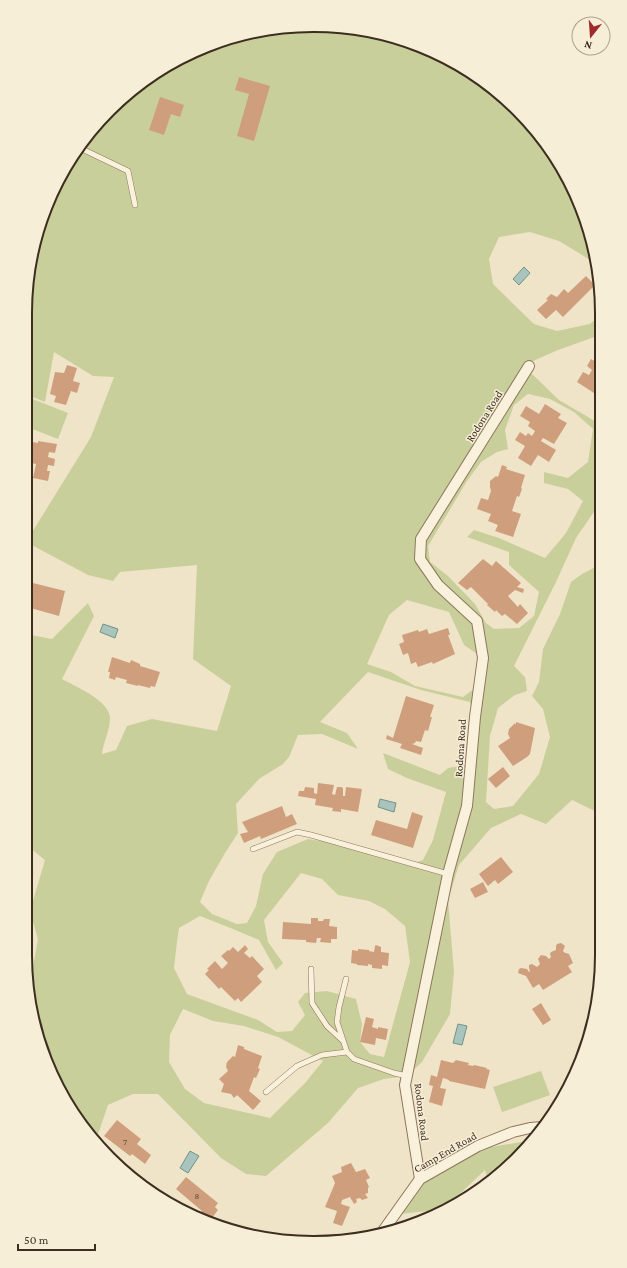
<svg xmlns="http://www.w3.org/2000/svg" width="627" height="1268" viewBox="0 0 627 1268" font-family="'Crimson Pro',serif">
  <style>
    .green { fill: #c9cf9b; fill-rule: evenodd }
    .water { fill: #a9c4bc; stroke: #6f938a }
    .building { fill: #cf9f7d }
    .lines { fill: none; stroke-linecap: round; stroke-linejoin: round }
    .lane-casing { stroke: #8d765c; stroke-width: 6 }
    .street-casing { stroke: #8d765c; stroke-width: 12 }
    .lane { stroke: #faf1dc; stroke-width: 5 }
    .street { stroke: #faf1dc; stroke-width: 10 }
    .labels { text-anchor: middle; stroke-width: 3; stroke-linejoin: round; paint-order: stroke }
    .number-label { font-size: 9px; fill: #624a37 }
    .street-label { font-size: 11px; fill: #3d2e20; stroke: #f7eed8 }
    .rim { fill: none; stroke: #3d2e20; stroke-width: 2 }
  </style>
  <rect width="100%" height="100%" fill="#f0e4c8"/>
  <path class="green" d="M314,25L370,31L424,47L489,85L543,138L580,203L597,267L587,258L559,241L530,232L499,237L489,259L493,284L534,324L557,331L590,324L600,315V335L558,350L531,362V373L559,400L600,424V503L576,538L556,582L514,666L525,677L527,691L515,695L498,708L490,736L486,802L494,809L513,806L539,774L550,737L543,709L532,696L539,682L543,649L560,614L571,582L582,574L601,564V814L572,800L546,824L521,814L491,828L459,865L448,900L454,972L450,1014L422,1062L407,1076L384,1079L358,1088L328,1123L266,1176L246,1174L221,1158L158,1094H133L108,1105L96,1140L85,1130L40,1047L30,984L38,939L30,911L45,860L25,844V634L52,639L88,603L94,616L62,679C75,686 110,701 110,718C110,730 103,743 102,754L116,750L127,726L152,719L217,731L231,686L193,659L197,565L120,572L113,581L88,575L26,542L91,437L114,377L93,376L54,352L45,402L25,394V313L29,273L53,191L74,153L110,109L153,73L203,47L257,31ZM528,394L550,399L574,412L593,429L588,462L568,478L544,472V483L568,489L583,501L566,533L545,558L499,538L474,530L467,537L509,552V565L539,592L534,616L519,628L494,629L486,623L475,604L448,576L430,562L428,546L467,481L481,462L497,452L508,449L505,430L514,405ZM407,600L449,612L464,645L483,658L478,686L463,697L415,686L391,672L367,664L389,615ZM368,672L421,690L470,702L475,717L472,764L448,768L440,775L383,753L388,769L407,778L446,792L433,840L423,860L410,865L381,858L335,843L308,839L277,852L263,874L256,906L247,923L237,924L212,914L200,902L209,881L225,853L238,833L236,804L259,779L283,764L289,757L298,735L322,734L358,749L347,733L320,722ZM301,873L322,879L338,895L369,901L385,909L405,926L410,962L384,1057L370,1054L360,1042L362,1024L356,999L327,991L305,993L298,1002L305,1015L292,1031L277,1032L258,1020L187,994L174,968L177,942L179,928L200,916L233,929L259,940L276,970L283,963L268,942L264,920ZM183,1009L213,1021L244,1026L278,1037L323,1061L305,1083L270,1118L204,1103L185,1089L169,1062L170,1035Z
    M25,396L68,413L58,439L25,426Z
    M541,1071L550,1095L502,1112L493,1087Z
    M533,1140L530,1145L489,1184L485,1170L450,1203L437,1210L400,1214L415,1191L445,1166L485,1148Z"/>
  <path class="water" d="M524,267L530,273L519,285L513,279Z
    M103,624L118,629L115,638L100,632Z
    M380,799L396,803L394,812L378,807Z
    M458,1024L467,1026L462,1045L453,1043Z
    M190,1151L199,1156L188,1173L180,1168Z"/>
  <path class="building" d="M239,77L270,86L254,141L237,136L249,94L235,90Z
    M160,97L184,105L180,117L171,114L164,135L149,130Z
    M586,276L595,285L563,317L556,310L546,319L537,310L548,300L546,299L551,294L557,297L564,289L568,293Z
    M598,358L600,359V397L577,382L583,372L589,375L592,370L587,366L591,359L596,362Z
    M67,365L77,368L73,381L80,383L77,393L71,391L66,405L54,402L56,396L50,394L55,372L64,373Z
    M545,404L561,414L558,418L567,423L554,444L543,438L541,441L556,450L549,462L538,455L531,466L518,458L525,446L515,440L520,432L526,436L528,433L532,436L535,431L528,426L530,422L520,416L526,406L539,414Z
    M25,438L28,439L27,441L38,443V441L57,444L55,453L49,452L48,457L55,459L54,466L48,465L47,471H50L48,481L33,478L36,464L25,462V454L31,455V450L25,449Z
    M502,465L507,467L506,469L525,475L521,488L522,489L519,497L517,496L512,511L521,514L513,537L495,531L498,525L488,521L491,514L477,509L481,498L488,500L491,491L490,487V481L496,476L498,477Z
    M483,559L492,566L496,561L521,583L517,587L524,589L523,593L515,590L508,596L518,607L520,604L528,613L517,624L505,614L502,616L496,610L495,612L487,605L488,604L471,587L467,590L458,583Z
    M33,583L65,591L59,616L27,607Z
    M448,628L450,635H448L455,654L433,664L432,662L418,667L416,662L411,664L408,653L403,655L399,644L404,642L402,635L418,630L419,632L427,629L429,634Z
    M112,657L130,663L131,660L140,664V666L160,672L155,687L151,686L150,688L138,685V686L126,683L127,680L116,677L115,680L109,678L110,672H108Z
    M406,696L434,705L430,717H432L428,731L425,730L421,742L416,741L415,743L412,744L423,748L421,755L400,748L402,744L386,739L387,735L393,738Z
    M516,722L535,728L530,754L527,757L513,766L498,746L510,738L508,734L509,729L515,723L516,725Z
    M503,767L510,776L496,788L488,779Z
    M318,783L334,785L332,794L335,795L337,787H341L343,788V796H345L346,787L362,789L358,812L341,809V812L332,811L333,808L315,805L316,799L298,796L299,791H304L305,787L314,788V793L317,794Z
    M282,806L286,817L292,814L297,824L261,839L260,836L244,843L240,834L248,832L242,822Z
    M412,812L423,816L413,848L371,835L376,820L407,829Z
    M501,857L513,872L498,884L495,880L488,886L479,874Z
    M483,882L488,892L475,898L470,889Z
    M311,918H318V921H323L324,919H330L329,926L337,927V939H331V943L320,942L321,938H317L316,943L306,942V940L282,939L283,922L311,924Z
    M561,943L565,946L563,951L565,953H566L569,954L573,963L568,966L572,972L543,990L539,984L533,988L526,976L518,973L519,969L521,968L527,969L529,972L530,971L529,968V965L532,964L537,967L540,964L538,959L541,955L546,956L549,959L551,957L550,954L551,952L556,950V946L557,944Z
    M245,945L248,949L244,953L250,958L252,956L264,969L257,976L262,982L241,1002L238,998L235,1001L221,987L219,989L205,974L209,970L207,969L215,961L222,969L228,963L221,956L228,950L229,951L233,947L238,952Z
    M376,945L381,947V952L389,953L388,966L382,965V969L372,968V965L368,964V966L357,965V964L351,963L352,950L358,951V949L369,950V951L374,952L375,946Z
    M541,1003L551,1020L543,1025L532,1009Z
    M366,1017L374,1019L372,1027L378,1029V1027L388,1029L386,1040L376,1038L375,1045L360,1042Z
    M238,1045L244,1047V1049L262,1056L258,1068L260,1069L256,1078L254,1077L249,1091L261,1101L253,1110L237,1095L234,1098L231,1094L221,1092L224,1084L219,1079L228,1071L226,1067L227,1062L233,1056L235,1057Z
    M441,1060L453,1063L456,1060L469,1063L468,1065L473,1066L474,1065L487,1068L486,1069L490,1070L485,1089L449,1081V1080L443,1078L440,1088L446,1089L442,1106L429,1102L433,1086L429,1085L431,1075L437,1077Z
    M117,1120L141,1139L137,1144L151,1155L145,1164L132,1154L130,1156L104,1136Z
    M351,1163L356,1172L365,1169L370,1178L366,1180L369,1187L368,1188V1193L365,1194L368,1198L362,1200L360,1198L356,1199L357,1202L354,1204L350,1197L342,1200L341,1204L350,1207L342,1226L333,1223L337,1211L325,1207L335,1183L332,1176L342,1172L341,1167Z
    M186,1177L218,1203L215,1207L218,1210L208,1223L196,1217L202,1211L176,1189Z"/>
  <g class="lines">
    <g class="lane-casing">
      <path id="lane" d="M78,147L128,171L135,205
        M253,849L297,832L311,835L448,874
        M311,969L312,1003L327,1026L342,1040
        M346,979L339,1007L337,1022L347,1052L354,1059L394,1073L407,1076
        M266,1092L297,1066L322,1055L347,1052"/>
    </g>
    <g class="street-casing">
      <path id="street" d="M420,1179L405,1085L448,874L467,806L475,717L483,658L477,621L438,585L420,559L421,539L529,366
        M383,1231L420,1179L478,1146L513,1132L530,1128L542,1127"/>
    </g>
    <use href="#lane" class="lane"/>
    <use href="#street" class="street"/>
  </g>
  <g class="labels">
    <g class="number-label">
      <text x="125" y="1145">7</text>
      <text x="197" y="1199">8</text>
    </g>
    <g class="street-label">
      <text transform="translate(484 416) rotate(-58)" y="4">Rodona Road</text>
      <text transform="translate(460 748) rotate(-86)" y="4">Rodona Road</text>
      <text transform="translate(422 1112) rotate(83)" y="4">Rodona Road</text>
      <text transform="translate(445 1152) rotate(-30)" y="4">Camp End Road</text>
    </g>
  </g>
  <path d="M0 0H627V1268H0ZM313 32H314A281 281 0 0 1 595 313V955A281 281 0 0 1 314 1236H313A281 281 0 0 1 32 955V313A281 281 0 0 1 313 32Z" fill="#f7eed8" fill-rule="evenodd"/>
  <path class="rim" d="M313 32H314A281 281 0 0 1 595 313V955A281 281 0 0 1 314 1236H313A281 281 0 0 1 32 955V313A281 281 0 0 1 313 32Z"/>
  <g transform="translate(591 36) rotate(197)"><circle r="19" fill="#f7eed8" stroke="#ada18e"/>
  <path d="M0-3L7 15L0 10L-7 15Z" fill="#9e2a2b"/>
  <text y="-6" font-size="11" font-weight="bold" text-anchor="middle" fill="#3d2e20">N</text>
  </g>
  <path d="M18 1244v6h77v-6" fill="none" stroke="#3d2e20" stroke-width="2"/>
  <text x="24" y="1244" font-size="12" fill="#3d2e20" stroke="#f7eed8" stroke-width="3" paint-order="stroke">50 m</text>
</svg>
